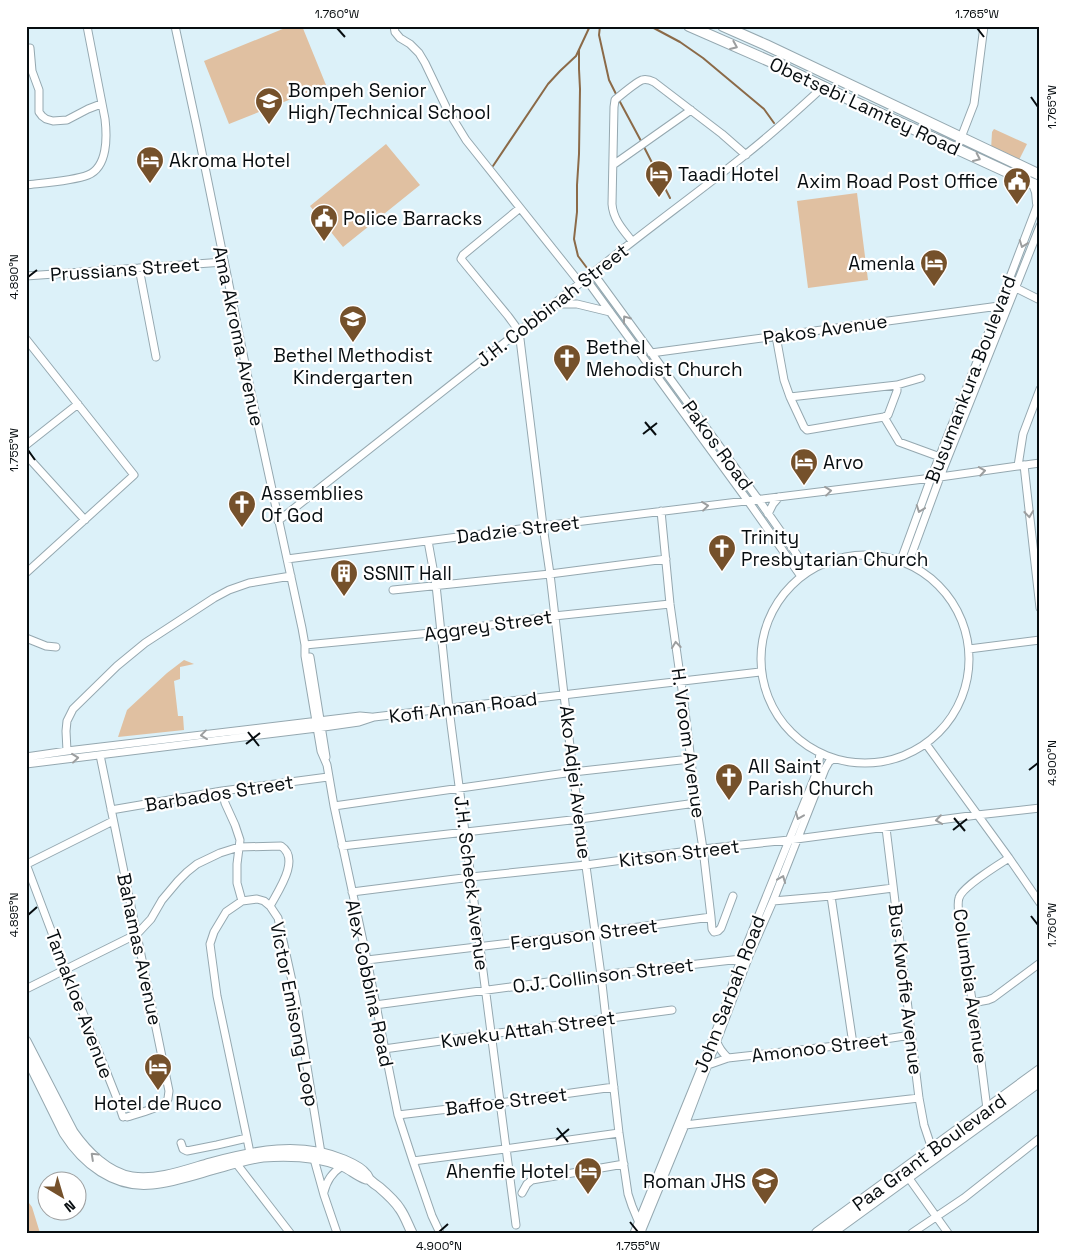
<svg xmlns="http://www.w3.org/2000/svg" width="1066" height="1259" viewBox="0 0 1066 1259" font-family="'Space Grotesk',sans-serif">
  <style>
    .green { fill: #e0c0a1 }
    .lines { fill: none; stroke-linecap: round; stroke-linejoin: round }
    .stream { stroke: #8b6a48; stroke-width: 2 }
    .minor-casing { stroke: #95a8b0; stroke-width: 9 }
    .tertiary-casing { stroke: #95a8b0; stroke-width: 11 }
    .secondary-casing { stroke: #95a8b0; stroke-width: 12 }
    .minor { stroke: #fff; stroke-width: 7 }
    .tertiary { stroke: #fff; stroke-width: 9 }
    .secondary { stroke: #fff; stroke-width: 10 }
    .oneway { stroke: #9c9e9f }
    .ticks { fill: none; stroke: #070d10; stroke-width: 2 }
    .labels { text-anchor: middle; stroke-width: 4.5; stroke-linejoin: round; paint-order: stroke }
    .poi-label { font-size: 19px; fill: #070d10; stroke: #fff; text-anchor: start }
    .street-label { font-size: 19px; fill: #070d10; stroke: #fff }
    .neatline { fill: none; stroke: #070d10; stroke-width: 2 }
    .ticks-label { font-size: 12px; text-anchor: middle; fill: #070d10 }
  </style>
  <rect width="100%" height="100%" fill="#dcf1f9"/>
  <path class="green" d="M290,26H302L326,85L229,124L204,61Z
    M994,129L1027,144L1018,162L991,150L992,132Z
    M386,144L420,185L343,247L310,206Z
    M857,193L868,280L808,288L797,201Z
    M184,660L194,664L180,667V679L174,681L178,716H183L184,730L118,737L127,710L167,673Z
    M26,1199L32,1207L40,1233H26Z"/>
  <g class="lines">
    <path class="stream" d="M600,26L599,35L609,80L616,94
      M650,26L680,42L703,58L764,109L774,123
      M579,50V69L580,89L579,154L577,185V212L574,239L578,256L587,268
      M619,100L641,141
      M644,147L670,198
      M493,166L548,84L560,71L576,56L590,26"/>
    <g class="minor-casing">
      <path id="minor" d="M175,26L197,128L249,383L302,628L305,645V656L321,751L327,765L334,806L367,960L398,1115L413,1161L432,1216L440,1233
        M394,26L395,32L400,38L410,44L419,53L425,63L447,109L466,140L580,283
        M30,48L32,71L39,90V112L42,116L46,119L53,121L67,120L88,109L101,104
        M957,148L974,104L984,26
        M613,165L691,110
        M26,185C43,183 73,181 88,175C108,167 107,136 105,119L87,26
        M520,208L463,255L461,259L508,316L519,331L543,526L550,574L573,772L601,975L619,1133L628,1194L632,1206L642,1230
        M632,241C623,230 613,219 612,204L614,107L615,100C621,95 635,83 642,80C646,79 650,80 654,82L722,134L746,155
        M139,268L156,357
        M593,273L758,499L807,569
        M26,276L224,262
        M586,279L748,501L800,575
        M1016,288L1040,300
        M554,304H577L610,312
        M776,336L784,380L790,397L804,427L807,430L884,417L888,415L897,391V385L790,397
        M26,339L134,475L26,573
        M651,353L999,306
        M897,385L921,378
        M884,417L899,442L940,457
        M26,445L78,404
        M26,455L85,520
        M1024,465L1040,608
        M1018,466L1023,434L1040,389
        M661,511L670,604L685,711L696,803L703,849L711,917L712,929L714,932L718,931L721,928L733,896
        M768,514L773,504L779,497
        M278,521L593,273C643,232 695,195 745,155C772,134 798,110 823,87
        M428,541L436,585L449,709L516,1225
        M761 659a104 104 0 1 1 208 0a104 104 0 1 1-208 0Z
        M287,559L543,526L940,477L1018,466L1040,463
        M901,560L931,478L999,306L1039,201
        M908,564L940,477L1040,226
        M393,590L550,574L666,559
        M26,638L46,646L56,647
        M305,645L441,632L554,616L670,604
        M969,649L1040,640
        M310,657L326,757
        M926,744L1009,858L1040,903
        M67,751L66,731L67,721L73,709L117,666L145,643L214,598L229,590L249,583L291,576
        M100,755L169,1091C169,1091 168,1098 168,1099C164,1107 136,1114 127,1117
        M26,757L67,751L360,716L371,717
        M26,764L317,728L359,722L374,717L760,672
        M222,791L225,803L235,825L240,840L237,864V883L242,901
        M334,806L573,772L690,759
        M111,810L222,791L328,777
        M886,828L919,1098L924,1125L932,1149
        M342,846L580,819L696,803
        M26,864L66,970L116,1096L123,1117
        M27,864L113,821
        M352,892L471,877L586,865L703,849L789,840L977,815L1040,808
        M831,896L853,1044
        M773,901L831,896L893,888
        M367,960L595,933L711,917
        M26,989L137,934L151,919L162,900L178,881L187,872L197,864L220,853L239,847L281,846C301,859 278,891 270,906
        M972,1003L988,1000L993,998L1040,963
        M375,1005L601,975L741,959
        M717,1042C719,1049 723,1053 728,1058
        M384,1049L491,1034L672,1010
        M708,1065L728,1058L853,1044L911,1035
        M987,1109L978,1038L959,918C959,912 957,904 959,898C962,887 998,865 1009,858
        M398,1115L499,1103L614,1087
        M685,1125L919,1098
        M181,1143L183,1149L187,1151L217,1145L247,1138
        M250,1153L247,1138L217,996L210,944L214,932L226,912L242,901L257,899L264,901L270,906L278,918L296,999L321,1153
        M314,1159L324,1195L337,1233
        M413,1161L505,1149L619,1133
        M236,1163L290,1233
        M908,1177L948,1233
        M324,1192C327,1180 332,1173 342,1166
        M522,1193L527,1184L532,1180L624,1164
        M641,1232L685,1125L749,956L773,901L825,769L829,762L833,759
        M634,1233L698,1076L723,1013L741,959L818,769L820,753
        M912,1233L964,1198L1040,1138"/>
    </g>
    <g class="tertiary-casing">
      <path id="tertiary" d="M26,1041L73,1132C87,1152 108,1173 132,1177C157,1181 186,1170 210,1163C255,1151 300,1141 344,1160C351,1163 361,1167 366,1174C368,1176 368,1178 370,1180C373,1183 376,1185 379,1187C386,1193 395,1201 400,1209C405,1216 408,1225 412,1233
        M26,1056L64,1133C83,1163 114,1188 152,1184C175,1182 199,1173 222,1167C235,1163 249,1159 263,1157C289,1155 317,1156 342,1166C350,1169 357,1176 366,1179"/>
    </g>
    <g class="secondary-casing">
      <path id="secondary" d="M689,26L776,64L857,103L1040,187
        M723,26L766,45L1040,175
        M1034,184L1037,192L1038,203
        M817,1233L1040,1070
        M831,1233L1040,1081"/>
    </g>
    <use href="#minor" class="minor"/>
    <use href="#tertiary" class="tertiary"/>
    <use href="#secondary" class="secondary"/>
  </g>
  <defs><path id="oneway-chevron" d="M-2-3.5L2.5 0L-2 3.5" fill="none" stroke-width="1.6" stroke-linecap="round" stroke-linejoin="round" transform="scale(1.25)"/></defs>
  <g class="oneway">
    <use href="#oneway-chevron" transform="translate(734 46) rotate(23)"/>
    <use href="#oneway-chevron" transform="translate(977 158) rotate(25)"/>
    <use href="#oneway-chevron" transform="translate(1023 244) rotate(110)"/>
    <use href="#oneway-chevron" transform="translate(626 319) rotate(-126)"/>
    <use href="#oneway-chevron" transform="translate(982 471) rotate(-9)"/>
    <use href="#oneway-chevron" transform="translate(828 491) rotate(-7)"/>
    <use href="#oneway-chevron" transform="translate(705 506) rotate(-7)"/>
    <use href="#oneway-chevron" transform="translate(920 509) rotate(110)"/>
    <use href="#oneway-chevron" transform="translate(1029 514) rotate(84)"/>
    <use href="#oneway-chevron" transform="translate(676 645) rotate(-97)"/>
    <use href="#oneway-chevron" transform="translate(204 735) rotate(173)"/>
    <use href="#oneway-chevron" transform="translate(75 758) rotate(-6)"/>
    <use href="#oneway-chevron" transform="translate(799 816) rotate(112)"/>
    <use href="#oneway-chevron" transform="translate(939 820) rotate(172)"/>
    <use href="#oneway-chevron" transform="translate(782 879) rotate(-68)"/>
    <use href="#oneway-chevron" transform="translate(94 1156) rotate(-137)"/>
  </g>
  <path class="ticks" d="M337,28L345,37M977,28L984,37M1031,97L1038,107M28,277L37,270M645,422L656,435M643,434L657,423M28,450L35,460M248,732L259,746M246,744L260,733M1029,770L1038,763M954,818L965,831M953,830L967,819M28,915L37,907M1031,916L1038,925M557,1128L568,1142M556,1140L569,1129M630,1222L638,1232M439,1232L448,1224"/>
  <defs>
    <g id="school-pin" transform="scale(1.4375)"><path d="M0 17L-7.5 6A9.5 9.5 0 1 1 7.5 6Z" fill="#75512b" stroke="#fff"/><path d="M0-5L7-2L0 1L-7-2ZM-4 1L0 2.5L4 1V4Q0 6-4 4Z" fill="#fff"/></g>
    <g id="hotel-pin" transform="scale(1.4375)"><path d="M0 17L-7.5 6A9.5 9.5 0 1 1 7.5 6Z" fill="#75512b" stroke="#fff"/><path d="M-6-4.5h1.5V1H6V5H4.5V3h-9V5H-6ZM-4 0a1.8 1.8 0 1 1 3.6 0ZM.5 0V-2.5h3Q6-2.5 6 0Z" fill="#fff"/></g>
    <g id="civic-pin" transform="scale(1.4375)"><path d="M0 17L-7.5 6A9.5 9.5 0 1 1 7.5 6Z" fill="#75512b" stroke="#fff"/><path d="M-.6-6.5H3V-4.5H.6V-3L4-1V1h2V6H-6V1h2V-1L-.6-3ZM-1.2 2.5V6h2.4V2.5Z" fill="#fff"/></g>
    <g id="church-pin" transform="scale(1.4375)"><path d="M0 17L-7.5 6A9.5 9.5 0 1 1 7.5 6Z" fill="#75512b" stroke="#fff"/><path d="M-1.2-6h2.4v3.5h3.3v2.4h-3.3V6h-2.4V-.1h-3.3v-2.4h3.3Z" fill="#fff"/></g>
    <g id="building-pin" transform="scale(1.4375)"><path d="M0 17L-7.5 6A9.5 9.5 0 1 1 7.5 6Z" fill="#75512b" stroke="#fff"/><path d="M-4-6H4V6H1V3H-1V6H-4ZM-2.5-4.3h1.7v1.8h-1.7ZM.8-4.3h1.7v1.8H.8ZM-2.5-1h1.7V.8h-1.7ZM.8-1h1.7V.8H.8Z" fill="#fff"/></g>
  </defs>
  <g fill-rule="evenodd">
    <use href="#school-pin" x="269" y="101"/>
    <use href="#hotel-pin" x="150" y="160"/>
    <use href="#hotel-pin" x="659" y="174"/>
    <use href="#civic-pin" x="1017" y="181"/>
    <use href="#civic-pin" x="324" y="218"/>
    <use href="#hotel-pin" x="934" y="263"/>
    <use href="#school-pin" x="353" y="319"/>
    <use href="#church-pin" x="567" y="358"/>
    <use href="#hotel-pin" x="804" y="462"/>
    <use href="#church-pin" x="242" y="504"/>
    <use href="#church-pin" x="722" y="548"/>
    <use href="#building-pin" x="344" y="573"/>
    <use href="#church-pin" x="729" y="777"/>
    <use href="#hotel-pin" x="158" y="1067"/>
    <use href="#hotel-pin" x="588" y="1171"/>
    <use href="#school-pin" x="765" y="1181"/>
  </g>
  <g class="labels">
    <g class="poi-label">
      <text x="288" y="97">Bompeh Senior<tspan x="288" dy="22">High/Technical School</tspan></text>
      <text x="169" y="167">Akroma Hotel</text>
      <text x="678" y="181">Taadi Hotel</text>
      <text x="998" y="188" text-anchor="end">Axim Road Post Office</text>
      <text x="343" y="225">Police Barracks</text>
      <text x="915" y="270" text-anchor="end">Amenla</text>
      <text x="586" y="354">Bethel<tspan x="586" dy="22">Mehodist Church</tspan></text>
      <text x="353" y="362" text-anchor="middle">Bethel Methodist<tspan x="353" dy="22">Kindergarten</tspan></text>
      <text x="823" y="469">Arvo</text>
      <text x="261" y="500">Assemblies<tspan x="261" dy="22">Of God</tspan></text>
      <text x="741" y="544">Trinity<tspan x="741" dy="22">Presbytarian Church</tspan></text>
      <text x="363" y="580">SSNIT Hall</text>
      <text x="748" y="773">All Saint<tspan x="748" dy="22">Parish Church</tspan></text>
      <text x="158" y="1110" text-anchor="middle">Hotel de Ruco</text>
      <text x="569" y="1178" text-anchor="end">Ahenfie Hotel</text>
      <text x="746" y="1188" text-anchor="end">Roman JHS</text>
    </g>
    <g class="street-label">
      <text transform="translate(865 106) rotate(25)" y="7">Obetsebi Lamtey Road</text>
      <text transform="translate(125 269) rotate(-4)" y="7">Prussians Street</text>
      <text transform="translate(552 305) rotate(-38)" y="7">J.H. Cobbinah Street</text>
      <text transform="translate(825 329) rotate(-8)" y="7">Pakos Avenue</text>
      <text transform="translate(239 336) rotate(78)" y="7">Ama Akroma Avenue</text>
      <text transform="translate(970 379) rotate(-69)" y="7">Busumankura Boulevard</text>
      <text transform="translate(718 445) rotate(54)" y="7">Pakos Road</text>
      <text transform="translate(518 529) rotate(-7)" y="7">Dadzie Street</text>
      <text transform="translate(488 625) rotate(-8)" y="7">Aggrey Street</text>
      <text transform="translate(463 707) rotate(-7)" y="7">Kofi Annan Road</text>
      <text transform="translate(689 743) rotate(82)" y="7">H. Vroom Avenue</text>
      <text transform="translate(576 782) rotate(83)" y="7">Ako Adjei Avenue</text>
      <text transform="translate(219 793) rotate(-9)" y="7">Barbados Street</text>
      <text transform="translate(679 853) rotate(-7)" y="7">Kitson Street</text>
      <text transform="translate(472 883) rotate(83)" y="7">J.H. Scheck Avenue</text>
      <text transform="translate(584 934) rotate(-7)" y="7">Ferguson Street</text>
      <text transform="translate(140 949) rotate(78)" y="7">Bahamas Avenue</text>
      <text transform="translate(603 975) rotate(-7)" y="7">O.J. Collinson Street</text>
      <text transform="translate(370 983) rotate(78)" y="7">Alex Cobbina Road</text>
      <text transform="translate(971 986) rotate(82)" y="7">Columbia Avenue</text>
      <text transform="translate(906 989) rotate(83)" y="7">Bus Kwofie Avenue</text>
      <text transform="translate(729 994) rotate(-69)" y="7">John Sarbah Road</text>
      <text transform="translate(80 1004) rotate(69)" y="7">Tamakloe Avenue</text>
      <text transform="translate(295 1014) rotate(79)" y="7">Victor Emisong Loop</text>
      <text transform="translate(528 1029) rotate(-8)" y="7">Kweku Attah Street</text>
      <text transform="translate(820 1047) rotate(-7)" y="7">Amonoo Street</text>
      <text transform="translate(506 1101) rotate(-7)" y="7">Baffoe Street</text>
      <text transform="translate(929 1152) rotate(-36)" y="7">Paa Grant Boulevard</text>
    </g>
  </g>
  <rect width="1066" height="1259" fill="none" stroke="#ffffff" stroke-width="55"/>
  <g transform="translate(62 1196) rotate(142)"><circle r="24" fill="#ffffff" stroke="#9c9e9f"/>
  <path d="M0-4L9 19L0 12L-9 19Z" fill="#75512b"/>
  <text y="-8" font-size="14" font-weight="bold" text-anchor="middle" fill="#070d10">N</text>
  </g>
  <rect x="28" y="28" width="1010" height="1204" class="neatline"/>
  <g class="ticks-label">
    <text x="337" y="18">1.760°W</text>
    <text x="977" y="18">1.765°W</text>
    <text transform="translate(1052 107) rotate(-90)" y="4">1.765°W</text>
    <text transform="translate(14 277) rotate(-90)" y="4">4.890°N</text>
    <text transform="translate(14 450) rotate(-90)" y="4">1.755°W</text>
    <text transform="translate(1052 763) rotate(-90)" y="4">4.900°N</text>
    <text transform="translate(14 915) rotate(-90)" y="4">4.895°N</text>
    <text transform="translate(1052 925) rotate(-90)" y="4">1.760°W</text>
    <text x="439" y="1250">4.900°N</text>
    <text x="638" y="1250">1.755°W</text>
  </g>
</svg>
